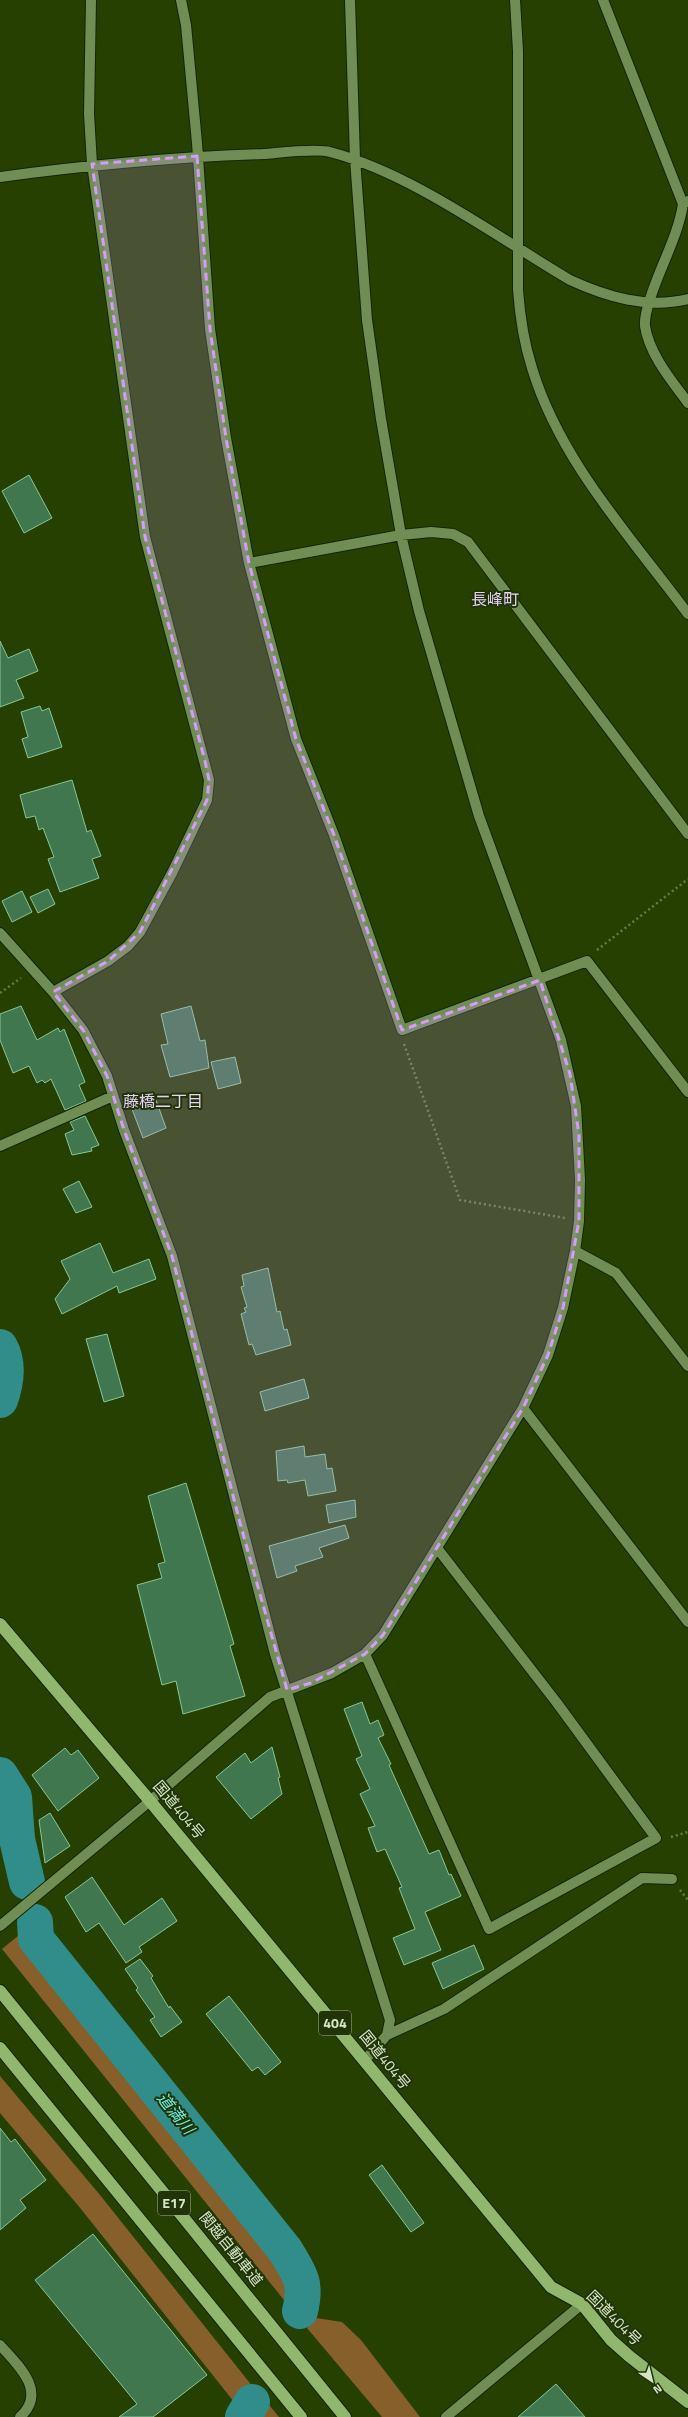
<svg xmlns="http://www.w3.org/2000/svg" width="688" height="2417" viewBox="0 0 688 2417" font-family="'Titillium Web','Noto Sans JP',sans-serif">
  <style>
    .forest { fill: #865f2b }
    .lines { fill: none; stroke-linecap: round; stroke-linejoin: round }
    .river { stroke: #318d89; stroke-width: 36 }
    .building { fill: #41774f; stroke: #89c597 }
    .minor-casing { stroke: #152406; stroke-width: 12 }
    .highway-casing { stroke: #152406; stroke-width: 14 }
    .path { stroke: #657c4a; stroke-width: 2.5; stroke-dasharray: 2 3; stroke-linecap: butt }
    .minor { stroke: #708e54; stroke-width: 10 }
    .highway { stroke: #90b76b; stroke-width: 12 }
    .marked { fill: #d59cfb; fill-opacity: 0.2; stroke: #d59cfb; stroke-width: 3; stroke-dasharray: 8 5; stroke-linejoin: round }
    .labels { text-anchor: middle; stroke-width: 4; stroke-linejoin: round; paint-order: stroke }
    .shield { fill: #203407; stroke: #9db08d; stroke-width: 1 }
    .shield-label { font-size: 14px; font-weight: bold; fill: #d3e5c6 }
    .street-label { font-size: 15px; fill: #d3e5c6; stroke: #203407 }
    .neighbourhood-label { font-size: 16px; fill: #e8d0f8; stroke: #203407 }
    .water-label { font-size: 16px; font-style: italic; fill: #6ef0ea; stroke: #203407 }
  </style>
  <rect width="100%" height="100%" fill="#264002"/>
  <path class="forest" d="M24,1931L283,2252C294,2276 306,2285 292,2310L2,1949Z
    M0,2076L100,2195L253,2387L244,2396L238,2407L81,2209L0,2113Z
    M316,2318L342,2322L361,2340L420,2417H382L307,2328Z
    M261,2395L279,2417H250Z"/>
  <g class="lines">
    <path class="river" d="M0,1347C9,1363 6,1383 0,1400
      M0,1775L14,1797L17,1839L27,1882
      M35,1922L36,1939L285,2250C300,2275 307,2282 300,2311
      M243,2417L252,2402"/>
  </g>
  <path class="building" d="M29,475L52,518L24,533L2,491Z
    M0,641L8,658L29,649L38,671L16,680L24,698L0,707Z
    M40,706L42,711L49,708L62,747L28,758L22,739L28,737L21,712Z
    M72,780L87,832L91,830L101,856L92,859L99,878L60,892L48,859L54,857L43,828L39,830L35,816L26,818L20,795Z
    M48,889L55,904L38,913L30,897Z
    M22,891L32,912L12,922L2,901Z
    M21,1006L37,1040L58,1028L60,1032L64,1029L85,1082L79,1085L86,1101L65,1110L51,1079L45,1083L42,1080L37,1083L29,1066L13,1073L0,1040V1014Z
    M191,1006L200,1041L205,1040L209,1068L170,1077L161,1045L168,1044L161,1014Z
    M235,1057L241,1083L218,1089L211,1062Z
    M156,1100L166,1128L143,1138L132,1109Z
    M85,1116L99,1145L91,1148L92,1151L72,1155L65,1134L74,1130L70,1122Z
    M79,1181L92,1207L76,1213L63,1189Z
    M100,1243L113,1273L149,1259L156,1279L119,1293L117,1286L62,1314L55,1299L70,1279L61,1261Z
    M268,1268L277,1312L280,1311L284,1330L287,1329L291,1345L256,1355L252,1344L249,1345L241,1314L246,1312L244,1308L247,1307L241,1287L244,1286L242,1275Z
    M107,1334L124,1396L104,1402L86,1339Z
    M304,1379L309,1398L265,1411L260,1392Z
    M304,1446L305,1457L325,1454L327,1469L332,1468L336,1491L308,1496L305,1480L288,1483L287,1480L278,1481L276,1451Z
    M186,1483L234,1644L230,1646L245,1696L183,1714L176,1681L162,1685L137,1585L162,1578L158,1564L165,1562L148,1496Z
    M355,1500L356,1517L329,1523L326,1505Z
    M345,1525L349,1538L319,1548L323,1557L295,1566L297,1571L277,1578L269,1546Z
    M362,1702L370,1724L378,1720L384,1735L378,1738L391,1764L389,1765L429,1854L439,1850L449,1875L451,1874L461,1896L425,1912L441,1950L404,1965L393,1938L415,1929L399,1888L402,1887L385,1849L377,1852L368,1828L375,1826L360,1794L370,1789L356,1759L362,1756L344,1709Z
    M272,1747L280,1777L278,1778L282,1794L251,1819L216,1777L245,1753L251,1763Z
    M65,1748L71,1755L78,1750L99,1778L58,1811L32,1775Z
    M50,1813L70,1846L45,1863L39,1820Z
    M92,1877L124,1925L162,1898L177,1921L139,1947L142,1952L126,1963L99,1923L86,1932L65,1897Z
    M474,1945L484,1969L443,1989L432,1963Z
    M140,1959L153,1976L151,1978L169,2008L170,2006L182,2022L161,2037L150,2020L155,2017L136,1990L138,1988L125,1969Z
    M229,1996L281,2062L265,2075L258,2067L252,2071L206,2014Z
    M0,2128L11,2142L15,2139L46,2180L20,2200L26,2208L0,2230Z
    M382,2165L424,2223L411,2232L369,2175Z
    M93,2234L207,2375L153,2417H119L137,2404L35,2280Z
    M556,2384L585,2417H518Z"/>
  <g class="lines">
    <g class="minor-casing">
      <path id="minor" d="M181,0L186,25L197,143L210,329L226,438L249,563L296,739L334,835L402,1030L587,961L688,1092
        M515,0L518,51V290C520,317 524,343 532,368C560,461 631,537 688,614
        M603,0L683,204
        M0,177C88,165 174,157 263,154C278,153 317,148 330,152C411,173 497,237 570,280C607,297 647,309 688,299
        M688,201L683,204C678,236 661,265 651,296C648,306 644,316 645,326C649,354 672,381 688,403
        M249,563L401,535L431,532L453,534L468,542L688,834
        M0,933L53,992L83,1030L96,1055L107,1076L124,1130L172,1256L275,1654L390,2020L387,2035L365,2060
        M53,992L108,961L128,946L140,932L172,873L207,800L209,780L145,537L92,164L89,114L91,0
        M0,1146L113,1096
        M575,1251L616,1273L688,1366
        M523,1408L688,1622
        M365,1654L489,1929L656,1838L557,1703L437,1548
        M0,1926L150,1801L270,1697L332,1673L365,1654L383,1635L523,1408L548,1355L563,1308L575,1251L579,1221L580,1180L576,1106L561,1040L479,816L419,611L401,535L381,419L367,320L355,159L350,0
        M387,2035L444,2009L642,1878L672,1879
        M0,2345C18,2365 48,2392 20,2417
        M446,2417L582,2304"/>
    </g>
    <g class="highway-casing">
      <path id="highway" d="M0,1624L150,1801L551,2287L582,2304L611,2340L629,2356L688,2402
        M0,1991L345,2417
        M0,2048L301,2417"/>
    </g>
    <path class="path" d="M597,950L688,879
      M0,993L21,978
      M404,1044L460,1200L565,1218
      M671,1837L688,1832
      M680,1890L688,1900"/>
    <use href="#minor" class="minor"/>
    <use href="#highway" class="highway"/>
  </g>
  <path class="marked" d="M197,156L210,329L226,438L249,563L296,739L334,835L402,1030L540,980L570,1074L579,1135V1221L563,1308L548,1355L523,1408L383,1635L365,1654L311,1683L287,1690L240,1523L172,1256L124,1130L107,1076L83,1030L53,992L108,961L140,932L207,800L209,780L205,761L145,537L92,164Z"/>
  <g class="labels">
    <g class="shield">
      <rect x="319" y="2011" width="32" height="24" rx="3"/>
      <rect x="158" y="2191" width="32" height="24" rx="3"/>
    </g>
    <g class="shield-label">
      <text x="335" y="2028">404</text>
      <text x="174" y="2208">E17</text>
    </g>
    <g class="street-label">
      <text transform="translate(179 1810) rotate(50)" y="5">国道404号</text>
      <text transform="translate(385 2060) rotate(51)" y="5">国道404号</text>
      <text transform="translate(231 2249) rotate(51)" y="5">関越自動車道</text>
      <text transform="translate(614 2318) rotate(45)" y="5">国道404号</text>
    </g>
    <g class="neighbourhood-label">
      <text x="495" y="605">長峰町</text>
      <text x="163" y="1107">藤橋二丁目</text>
    </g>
    <g class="water-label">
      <text transform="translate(176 2113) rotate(51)" y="6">道満川</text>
    </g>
  </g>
  <g transform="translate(652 2381) rotate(145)" stroke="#203407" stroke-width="3" paint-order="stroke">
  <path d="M0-3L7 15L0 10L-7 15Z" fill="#d3e5c6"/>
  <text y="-6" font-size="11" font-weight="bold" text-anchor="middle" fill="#d3e5c6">N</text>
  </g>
</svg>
